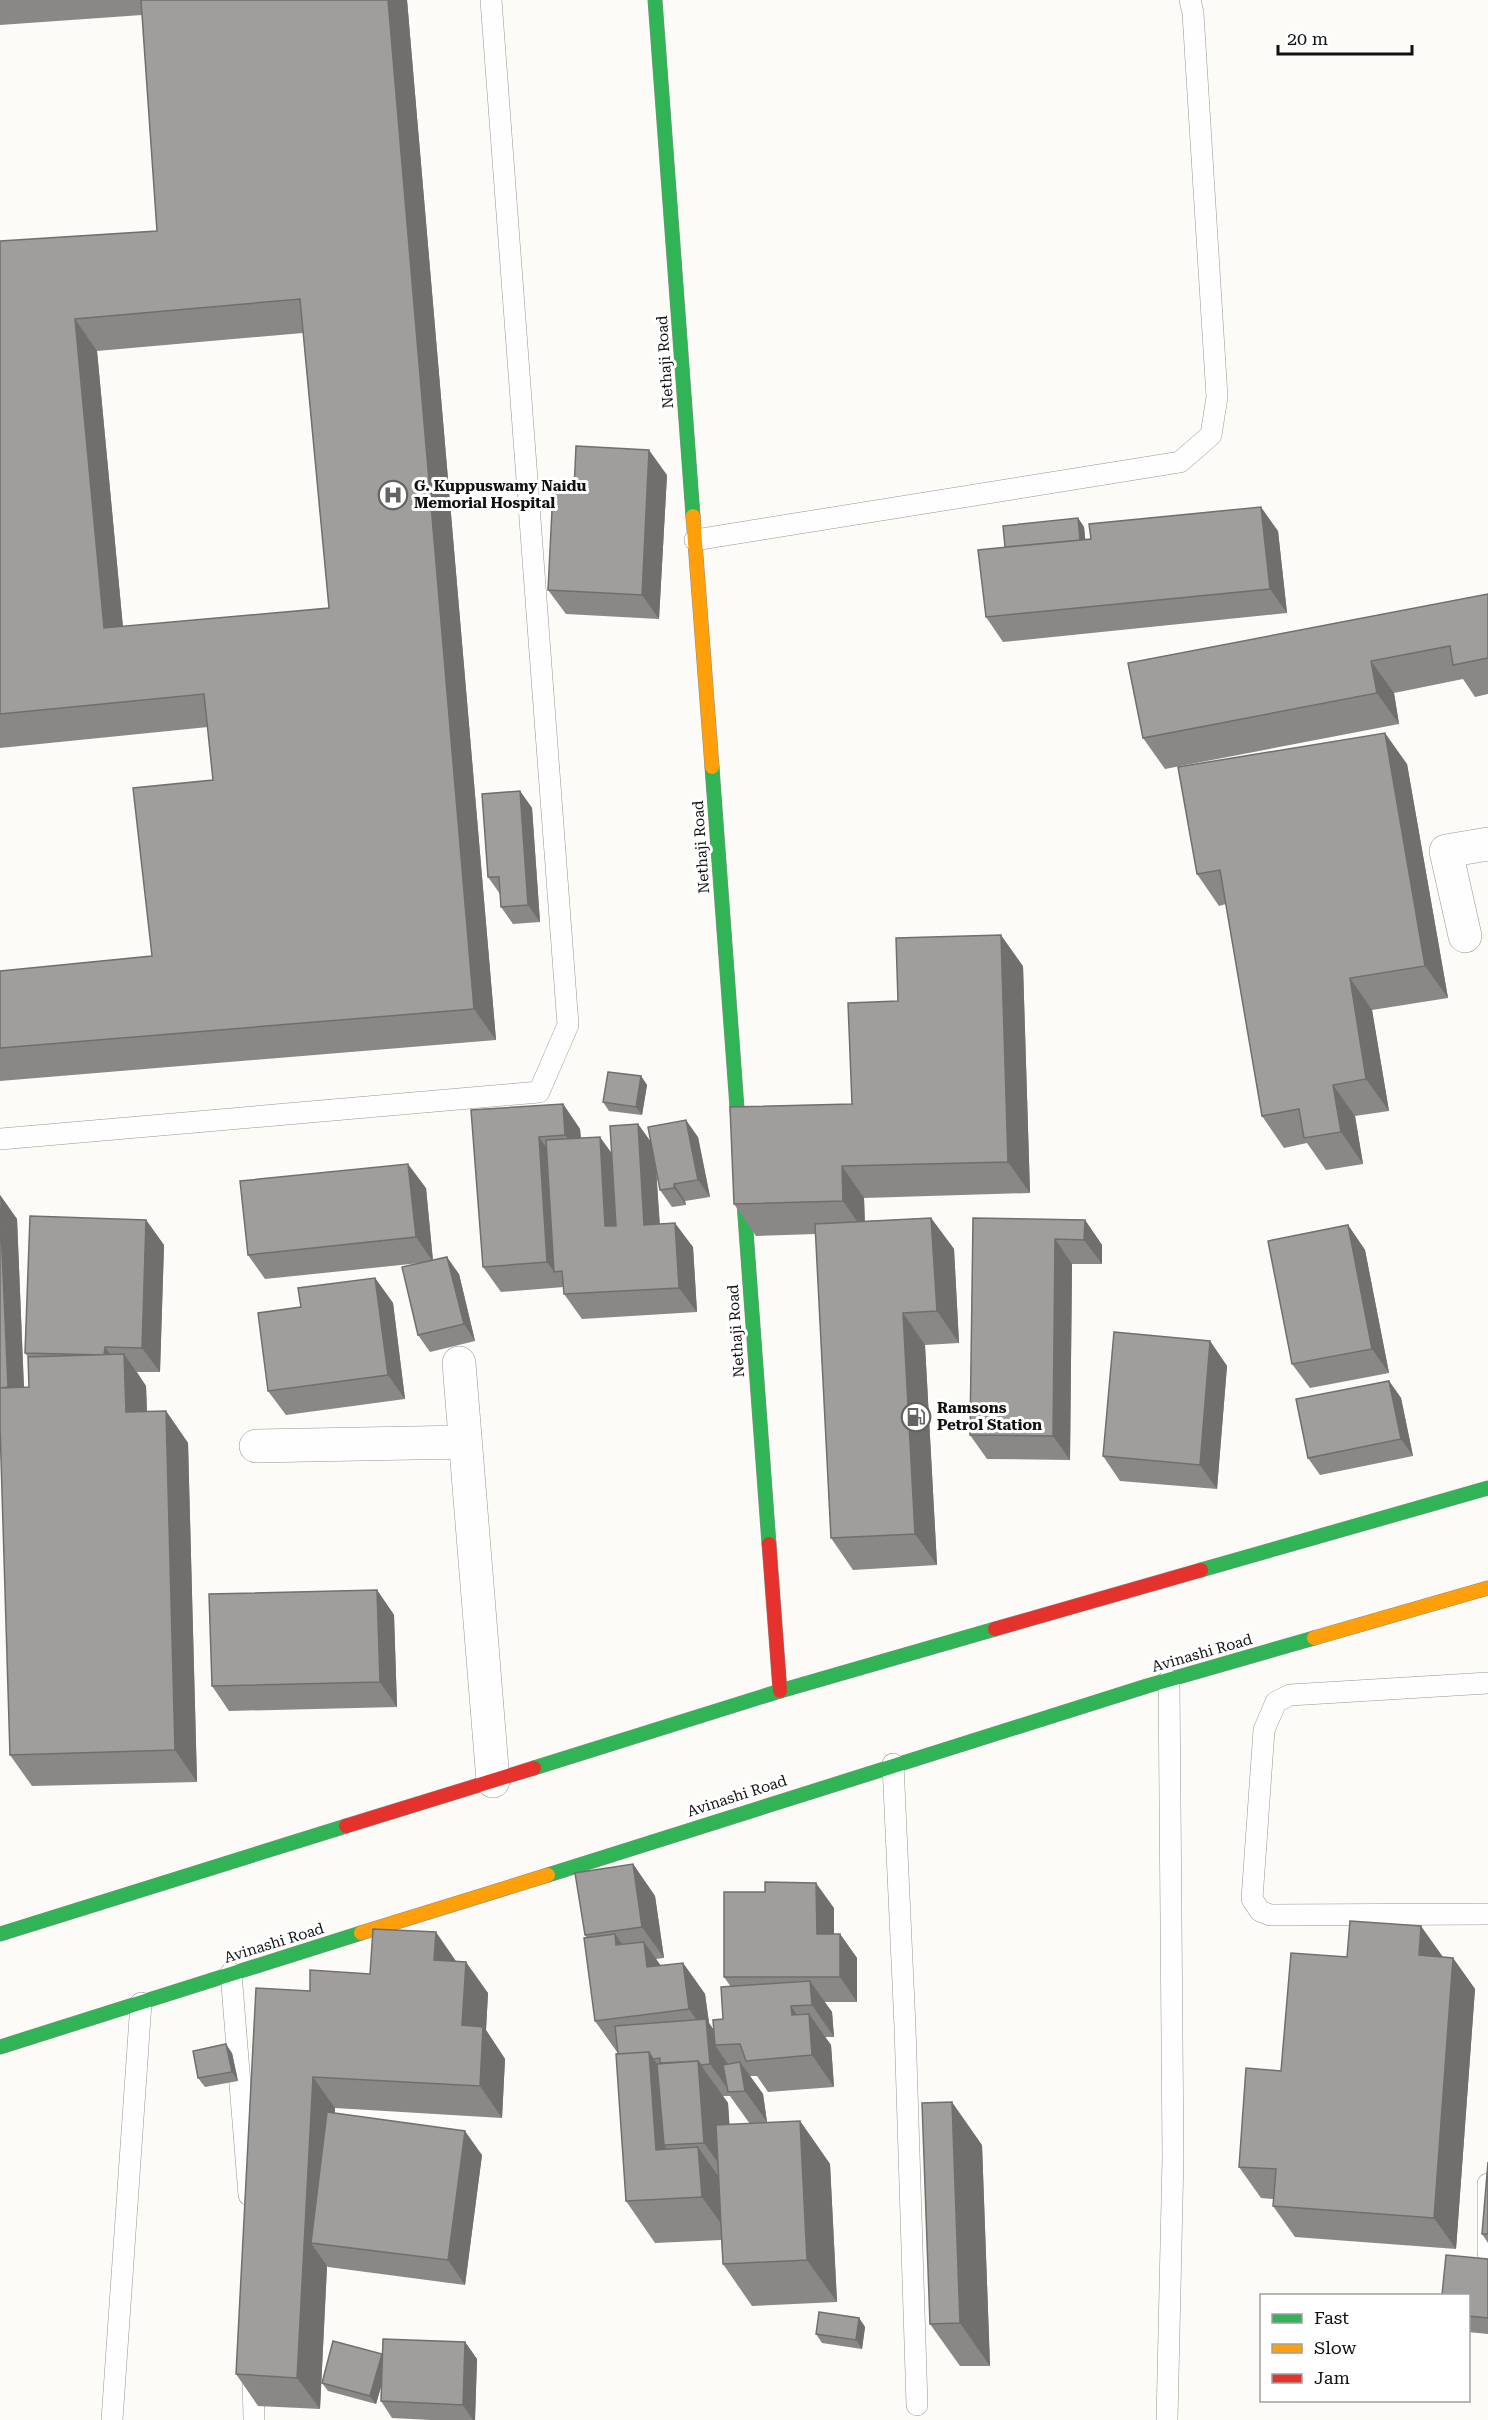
<svg xmlns="http://www.w3.org/2000/svg" width="1488" height="2420" viewBox="0 0 1488 2420" font-family="'Roboto Serif',serif">
  <style>
    .lines { fill: none; stroke-linecap: round; stroke-linejoin: round }
    .lane-casing { stroke: #979695; stroke-width: 22 }
    .street-casing { stroke: #979695; stroke-width: 34 }
    .fast-casing { stroke: #8d8d8b; stroke-width: 15 }
    .slow-casing { stroke: #8d8d8b; stroke-width: 15 }
    .jam-casing { stroke: #8d8d8b; stroke-width: 15 }
    .lane { stroke: #fffefe; stroke-width: 21 }
    .street { stroke: #fffefe; stroke-width: 33 }
    .fast { stroke: #30b455; stroke-width: 14 }
    .slow { stroke: #ff9f0a; stroke-width: 14 }
    .jam { stroke: #e5322d; stroke-width: 14 }
    .wall { fill: #8a8886; fill-rule: evenodd }
    .shaded-wall { fill: #706f6d }
    .building { fill: #a09e9c; stroke: #706f6d; stroke-width: 1.5; fill-rule: evenodd }
    .labels { text-anchor: middle; stroke-width: 6; stroke-linejoin: round; paint-order: stroke }
    .street-label { font-size: 15px; fill: #111; stroke: #fff }
    .poi-label { font-size: 15px; font-weight: bold; fill: #111; stroke: #fff; text-anchor: start }
  </style>
  <rect width="100%" height="100%" fill="#fcfbf7"/>
  <g class="lines">
    <g class="lane-casing">
      <path id="lane" d="M695,540L1180,462L1211,435L1217,397L1193,13L1190,0
        M0,1139L539,1092L568,1025L491,0
        M1488,1683L1290,1695L1276,1702L1264,1730L1252,1899L1260,1911L1270,1915L1488,1914
        M893,1764L905,2027L917,2405
        M231,1973L249,2195
        M1488,2184V2253
        M253,2373L254,2420
        M112,2420L141,2003
        M1167,2420L1173,2157L1169,1680"/>
    </g>
    <g class="street-casing">
      <path id="street" d="M1465,936L1446,851L1488,844
        M459,1363L493,1781
        M256,1446L465,1442"/>
    </g>
    <g class="fast-casing">
      <path id="fast" d="M655,0L693,516
        M712,767L769,1544
        M1201,1570L1488,1488
        M534,1768L780,1691L995,1629
        M548,1875L1147,1686L1314,1638
        M0,1934L346,1826
        M0,2047L361,1933"/>
    </g>
    <g class="slow-casing">
      <path id="slow" d="M693,516L712,767
        M1314,1638L1488,1588
        M361,1933L548,1875"/>
    </g>
    <g class="jam-casing">
      <path id="jam" d="M769,1544L780,1691
        M995,1629L1201,1570
        M346,1826L534,1768"/>
    </g>
    <use href="#lane" class="lane"/>
    <use href="#street" class="street"/>
    <use href="#fast" class="fast"/>
    <use href="#slow" class="slow"/>
    <use href="#jam" class="jam"/>
  </g>
  <path class="wall" d="M0,0H407L496,1040L0,1081V971L152,956L213,780L208,727L0,748V241L157,231L142,15L0,25ZM303,333L329,608L123,627L97,351Z
    M667,475L659,619L566,614L548,590L574,490Z
    M1078,518L1084,527L1085,539L1278,531L1287,613L1003,642L986,617L1005,547Z
    M1488,594V694L1475,697L1463,679L1394,693L1399,724L1165,769L1143,738Z
    M1407,764L1448,998L1372,1010L1389,1111L1355,1116L1363,1164L1326,1170L1307,1143L1284,1148L1262,1116L1226,904L1219,906L1197,874Z
    M520,791L532,808L540,922L513,924L501,907V894H500L488,877Z
    M1023,966L1030,1193L864,1198L865,1221L931,1218L954,1249L959,1343L925,1345L937,1565L853,1570L831,1538L816,1234L756,1236L734,1204L852,1104L898,1001Z
    M641,1076L647,1085L642,1115L609,1111L603,1102Z
    M563,1104L580,1129L581,1138L612,1153L638,1124L651,1142L698,1137L710,1197L685,1201L686,1205L672,1207L660,1190L656,1172L660,1224L693,1247L697,1312L582,1319L564,1294V1287L501,1292L483,1267L471,1110Z
    M426,1188L433,1260L459,1274L475,1341L430,1352L418,1335L420,1263L265,1279L248,1255Z
    M0,1195L17,1219L24,1387H29L28,1357L25,1353L146,1220L164,1245L160,1372H137L146,1386L147,1412L166,1411L188,1443L197,1782L32,1786L10,1755Z
    M973,1218L1085,1220L1102,1245V1264H1072L1070,1460L987,1459L970,1435Z
    M1348,1225L1365,1250L1389,1373L1310,1388L1292,1364Z
    M375,1278L393,1303L405,1399L286,1415L268,1391Z
    M1210,1341L1227,1366L1217,1489L1120,1481L1103,1456Z
    M1389,1381L1401,1398L1413,1456L1320,1475L1308,1458Z
    M377,1590L394,1615L397,1707L229,1711L212,1686Z
    M633,1864L655,1896L664,1958L656,1959L661,1966L683,1963L705,1994L709,2023L713,2029L723,2019L731,1987L724,1977L834,1908V1934H840L857,1958V2002H824L832,2012L834,2037H825L831,2045L834,2087L768,2092L757,2076H750L763,2094L767,2122L753,2124L800,2121L830,2164L837,2302L752,2306L723,2264L721,2240L655,2243L626,2201L617,2052L595,2021L587,1938L585,1935ZM723,2096H730L750,2124L729,2125L728,2103Z
    M1347,1957L1453,1958L1475,1989L1456,2249L1295,2237L1273,2206V2199L1261,2198L1239,2167L1281,2071Z
    M456,1961L488,1993L486,2030L505,2059L502,2118L335,2108V2113L482,2155L465,2285L328,2267L327,2266L320,2409L258,2406L236,2374L310,1991L370,1974Z
    M232,2053L238,2081L205,2087L198,2078Z
    M982,2145L990,2366H960L930,2324Z
    M1488,2162V2243L1482,2234Z
    M1488,2259V2334L1468,2332V2295Z
    M859,2318L865,2327L862,2349L822,2343L816,2334Z
    M465,2342L477,2359L475,2420H431L392,2418L381,2401V2387L376,2404L328,2391L322,2383L382,2354Z"/>
  <path class="shaded-wall" d="M388,0H407L496,1040L474,1009Z
    M75,319L97,351L126,660L104,628Z
    M649,450L667,475L659,619L642,595Z
    M1261,507L1278,531L1287,613L1270,589Z
    M1078,518L1084,527L1087,556L1080,548Z
    M1371,661L1394,693L1399,724L1377,693Z
    M1385,733L1407,764L1448,998L1425,966Z
    M520,791L532,808L540,922L528,905Z
    M1001,935L1023,966L1030,1193L1008,1162Z
    M1350,978L1372,1010L1389,1111L1366,1079Z
    M641,1076L647,1085L642,1115L636,1107Z
    M1333,1085L1355,1116L1363,1164L1341,1132Z
    M563,1104L580,1129L582,1160L565,1135Z
    M686,1120L698,1137L710,1197L698,1180Z
    M638,1124L655,1148L661,1250L644,1225Z
    M539,1137L556,1162L562,1271L554,1272L565,1287L547,1262Z
    M600,1137L618,1162L623,1251L605,1226Z
    M408,1164L426,1188L433,1262L416,1237Z
    M842,1166L864,1198L865,1233L843,1201Z
    M674,1184L685,1201L686,1205L674,1188Z
    M0,1195L17,1219L25,1415L8,1390Z
    M931,1218L954,1249L959,1343L937,1311Z
    M146,1220L164,1245L160,1372L142,1348Z
    M1085,1220L1102,1245V1264L1084,1240Z
    M675,1223L693,1247L697,1312L679,1288Z
    M1348,1225L1365,1250L1389,1373L1372,1349Z
    M1055,1239L1072,1264L1070,1460L1053,1436Z
    M447,1257L459,1274L475,1341L464,1324Z
    M375,1278L393,1303L405,1399L388,1375Z
    M903,1313L925,1345L937,1565L915,1534Z
    M1210,1341L1227,1366L1217,1489L1200,1465Z
    M105,1347L122,1371L104,1356Z
    M124,1354L146,1386L148,1444L126,1412Z
    M1389,1381L1401,1398L1413,1456L1401,1439Z
    M166,1411L188,1443L197,1782L175,1750Z
    M377,1590L394,1615L397,1707L380,1682Z
    M633,1864L655,1896L664,1958L642,1927Z
    M816,1883L834,1908V1959L817,1934Z
    M1421,1926L1443,1957L1419,1955Z
    M436,1932L458,1964L434,1960Z
    M615,1934L637,1966L616,1945Z
    M840,1934L857,1958V2002L840,1977Z
    M644,1942L666,1973L647,1967Z
    M1453,1958L1475,1989L1456,2249L1434,2218Z
    M466,1962L488,1993L486,2030L505,2059L502,2118L480,2086L462,2025Z
    M683,1963L705,1994L709,2023L724,2045H715L730,2067V2092L710,2064L708,2036L689,2009Z
    M810,1981L832,2012L834,2037L812,2005Z
    M791,2006L810,2034L809,2014L831,2045L834,2087L812,2055L792,2015Z
    M226,2044L232,2053L238,2081L232,2072Z
    M649,2052L678,2094L664,2145L684,2174L656,2150Z
    M698,2061L728,2103L734,2185L704,2143Z
    M740,2062L763,2094L767,2122L745,2091Z
    M313,2077L335,2108L328,2245L311,2243L327,2266L320,2409L297,2378Z
    M952,2102L982,2145L990,2366L960,2323Z
    M800,2121L830,2164L837,2302L807,2260Z
    M465,2131L482,2155L465,2285L448,2260Z
    M698,2147L727,2189L732,2239L702,2197Z
    M859,2318L865,2327L862,2349L856,2340Z
    M465,2342L477,2359L475,2420H473L463,2405Z
    M382,2354L388,2362L376,2404L370,2396Z"/>
  <path class="building" d="M141,0H388L474,1009L0,1048V971L152,956L133,788L213,780L204,694L0,714V241L157,231ZM300,299L329,608L104,628L75,319Z
    M576,446L649,450L642,595L548,590L553,490H574Z
    M1261,507L1270,589L986,617L978,550L1091,539L1089,524Z
    M1078,518L1080,540L1005,547L1003,526Z
    M1488,594V658L1453,665L1450,646L1371,661L1377,693L1143,738L1128,663Z
    M1385,733L1425,966L1350,978L1366,1079L1333,1085L1341,1132L1304,1138L1299,1109L1262,1116L1220,870L1197,874L1178,767Z
    M520,791L528,905L501,907L499,877H488L482,794Z
    M1001,935L1008,1162L842,1166L843,1201L734,1204L730,1107L852,1104L848,1003L898,1001L896,938Z
    M608,1072L641,1076L636,1107L603,1102Z
    M563,1104L565,1135L539,1137L547,1262L483,1267L471,1110Z
    M686,1120L698,1180L674,1184V1188L660,1190L648,1127Z
    M638,1124L644,1225L675,1223L679,1288L564,1294L562,1271L554,1272L546,1140L600,1137L605,1226H616L610,1126Z
    M408,1164L416,1237L248,1255L240,1181Z
    M0,1205L8,1387L0,1388Z
    M30,1216L146,1220L142,1348L105,1347L104,1355L25,1353Z
    M931,1218L937,1311L903,1313L915,1534L831,1538L815,1224Z
    M973,1218L1085,1220L1084,1240L1055,1239L1053,1436L970,1435Z
    M1348,1225L1372,1349L1292,1364L1268,1241Z
    M447,1257L464,1324L418,1335L402,1267Z
    M375,1278L388,1375L268,1391L258,1313L301,1307L298,1288Z
    M1114,1332L1210,1341L1200,1465L1103,1456Z
    M124,1354L126,1412L166,1411L175,1750L10,1755L0,1426V1388L29,1387L28,1357Z
    M1389,1381L1401,1439L1308,1458L1296,1399Z
    M377,1590L380,1682L212,1686L209,1594Z
    M633,1864L642,1927L585,1935L575,1873Z
    M765,1882L816,1883L817,1934H840V1977H724V1892H765Z
    M1350,1921L1421,1926L1419,1955L1453,1958L1434,2218L1273,2206L1276,2169L1239,2167L1246,2068L1281,2071L1291,1953L1347,1957Z
    M373,1929L436,1932L434,1960L466,1962L462,2025L483,2027L480,2086L313,2077L297,2378L236,2374L256,1988L310,1991V1970L370,1974Z
    M615,1934L616,1945L644,1942L647,1967L683,1963L689,2009L595,2021L584,1938Z
    M810,1981L812,2005L791,2006L792,2015L809,2014L812,2055L746,2061L740,2044L715,2045L713,2020L723,2019L721,1987Z
    M706,2019L710,2064L701,2065L698,2061L660,2063V2058L653,2059L649,2052L618,2054L615,2026Z
    M226,2044L232,2072L198,2078L193,2051Z
    M649,2052L656,2150L698,2147L702,2197L626,2201L616,2054Z
    M698,2061L704,2143L664,2145L657,2064Z
    M740,2062L745,2091L728,2092L723,2065Z
    M952,2102L960,2323L930,2324L922,2103Z
    M327,2112L465,2131L448,2260L311,2243Z
    M800,2121L807,2260L723,2264L716,2125Z
    M1488,2162V2234H1482Z
    M1446,2255L1488,2259V2318L1468,2316V2295H1442Z
    M819,2312L859,2318L856,2340L816,2334Z
    M383,2339L465,2342L463,2405L381,2401Z
    M333,2341L382,2354L370,2396L322,2383Z"/>
  <defs>
    <g id="hospital-ring" transform="scale(1.5)"><circle r="9.5" fill="#fff" stroke="#636362" stroke-width="1.5"/><path d="M-5-5h3v3.5h4V-5h3V5h-3V1.5h-4V5h-3Z" fill="#636362"/></g>
    <g id="fuel-ring" transform="scale(1.5)"><circle r="9.5" fill="#fff" stroke="#636362" stroke-width="1.5"/><path d="M-5.5-6h7V0h2V4h1.3V-2.5L3-4.5l.8-.8L6-3V5H2.5V1h-1V6h-7ZM-4.2-4.7v3.2H.2V-4.7Z" fill="#636362"/></g>
  </defs>
  <g fill-rule="evenodd">
    <use href="#hospital-ring" x="393" y="495"/>
    <use href="#fuel-ring" x="916" y="1417"/>
  </g>
  <g class="labels">
    <g class="street-label">
      <text transform="translate(665 362) rotate(-94)" y="5">Nethaji Road</text>
      <text transform="translate(701 847) rotate(-94)" y="5">Nethaji Road</text>
      <text transform="translate(736 1331) rotate(-94)" y="5">Nethaji Road</text>
      <text transform="translate(1202 1653) rotate(-16)" y="5">Avinashi Road</text>
      <text transform="translate(737 1796) rotate(-18)" y="5">Avinashi Road</text>
      <text transform="translate(274 1943) rotate(-17)" y="5">Avinashi Road</text>
    </g>
    <g class="poi-label">
      <text x="414" y="491">G. Kuppuswamy Naidu<tspan x="414" dy="17">Memorial Hospital</tspan></text>
      <text x="937" y="1413">Ramsons<tspan x="937" dy="17">Petrol Station</tspan></text>
    </g>
  </g>
  <rect x="1260" y="2294" width="210" height="108" fill="#ffffff" stroke="#a0a0a0" stroke-width="1.5"/>
  <rect x="1272" y="2314" width="30" height="9" fill="#30b455" stroke="#a0a0a0" stroke-width="1.5"/>
  <text x="1314" y="2324" font-size="18" fill="#111111">Fast</text>
  <rect x="1272" y="2344" width="30" height="9" fill="#ff9f0a" stroke="#a0a0a0" stroke-width="1.5"/>
  <text x="1314" y="2354" font-size="18" fill="#111111">Slow</text>
  <rect x="1272" y="2374" width="30" height="9" fill="#e5322d" stroke="#a0a0a0" stroke-width="1.5"/>
  <text x="1314" y="2384" font-size="18" fill="#111111">Jam</text>
  <path d="M1278 45v9h134v-9" fill="none" stroke="#111111" stroke-width="3"/>
  <text x="1287" y="45" font-size="18" fill="#111111" stroke="#ffffff" stroke-width="4.5" paint-order="stroke">20 m</text>
</svg>
